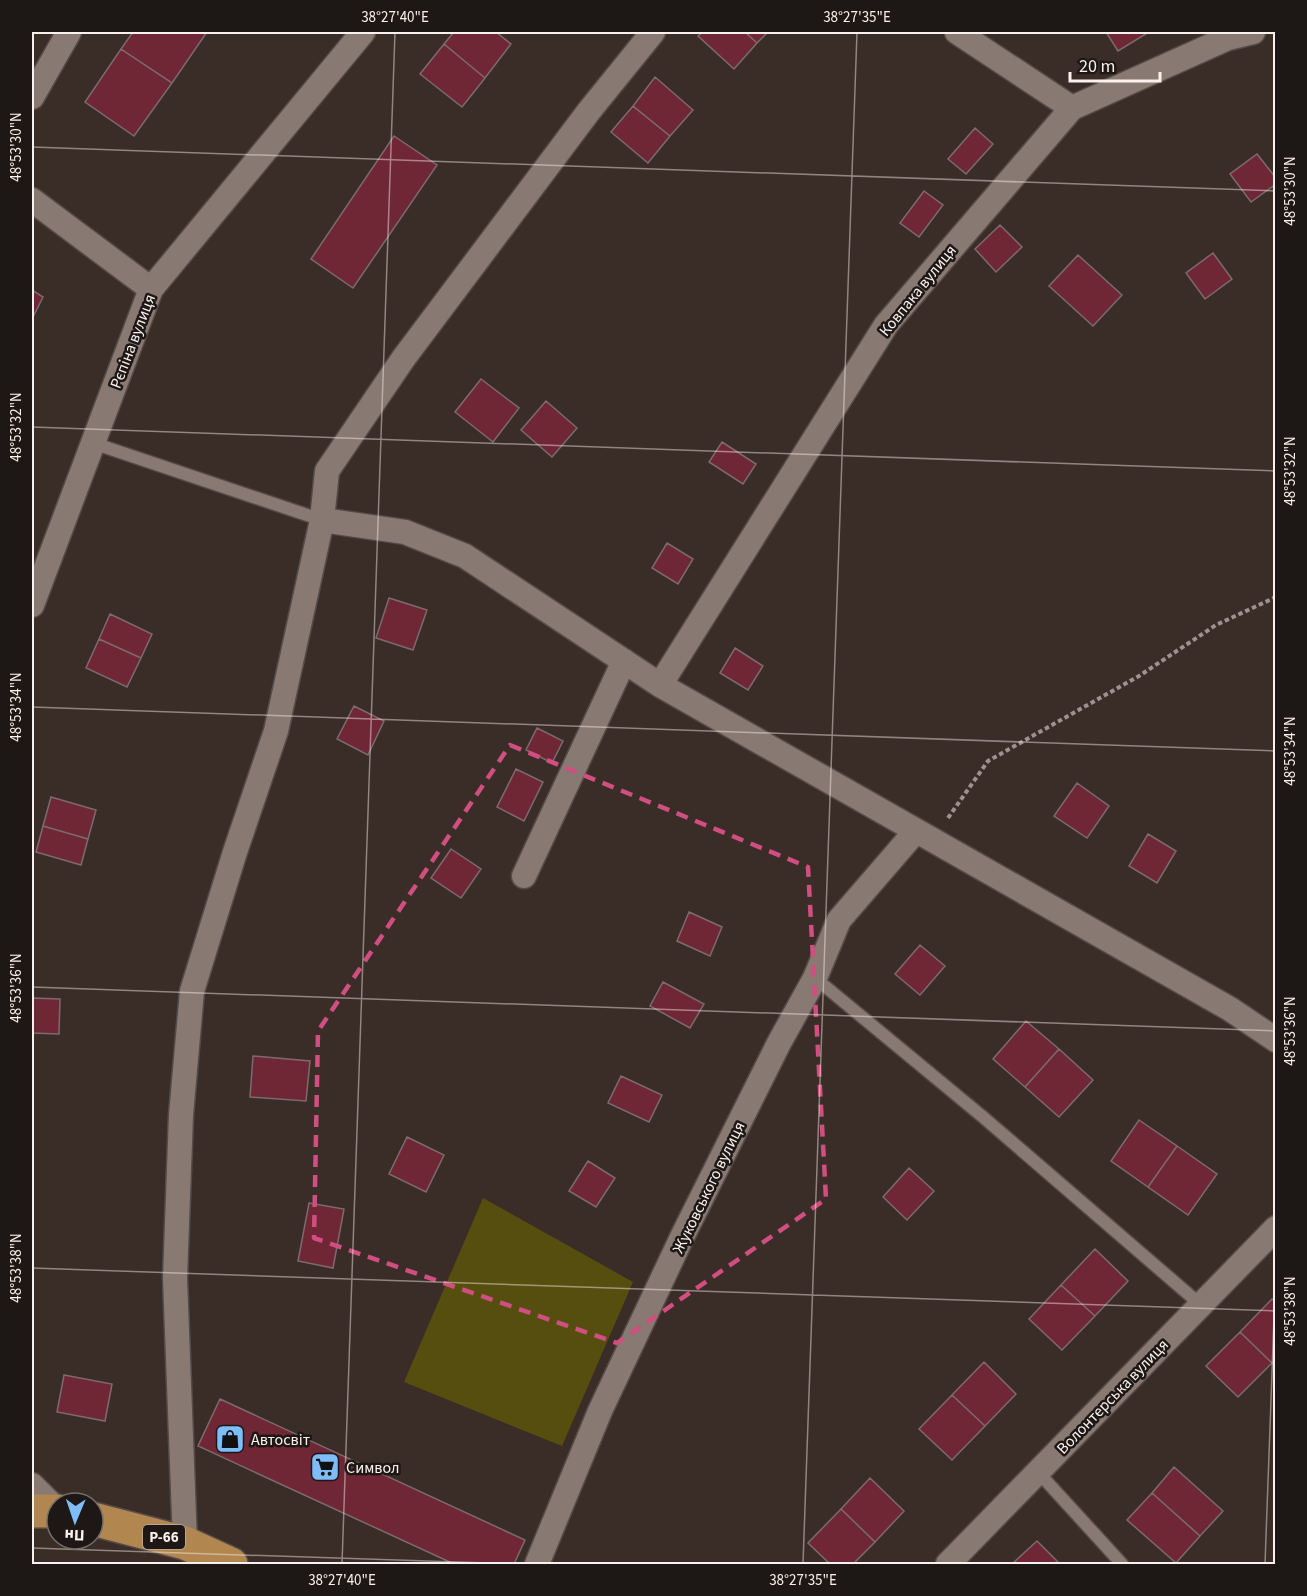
<svg xmlns="http://www.w3.org/2000/svg" width="1307" height="1596" viewBox="0 0 1307 1596" font-family="'Source Sans 3',sans-serif">
  <style>
    .green { fill: #564e0f }
    .building { fill: #6f2736; stroke: #7c6b6d; stroke-width: 1.5 }
    .lines { fill: none; stroke-linecap: round; stroke-linejoin: round }
    .lane-casing { stroke: #554a46; stroke-width: 15 }
    .street-casing { stroke: #554a46; stroke-width: 27 }
    .primary-casing { stroke: #554a46; stroke-width: 36 }
    .path { stroke: #9d928e; stroke-width: 4; stroke-dasharray: 4.5 3; stroke-linecap: butt }
    .lane { stroke: #887973; stroke-width: 12 }
    .street { stroke: #887973; stroke-width: 24 }
    .primary { stroke: #b1864f; stroke-width: 33 }
    .marked { fill: none; stroke: #d04e80; stroke-width: 4.5; stroke-dasharray: 12 8; stroke-linejoin: round }
    .ticks { fill: none; stroke: #faf1ee; stroke-width: 1.5; stroke-opacity: 0.45 }
    .labels { text-anchor: middle; stroke-width: 5; stroke-linejoin: round; paint-order: stroke }
    .shield { fill: #1d1715; stroke: #b8b0ad; stroke-width: 1.5 }
    .shield-label { font-size: 15px; font-weight: bold; fill: #faf1ee }
    .street-label { font-size: 16px; fill: #faf1ee; stroke: #1d1715 }
    .poi-label { font-size: 16px; fill: #faf1ee; stroke: #1d1715; text-anchor: start }
    .neatline { fill: none; stroke: #faf1ee; stroke-width: 2 }
    .ticks-label { font-size: 15px; text-anchor: middle; fill: #faf1ee }
  </style>
  <rect width="100%" height="100%" fill="#3a2d28"/>
  <path class="green" d="M483,1198L633,1282L562,1446L404,1382Z"/>
  <path class="building" d="M133,32H207L172,83L121,49Z
    M454,32H496L511,44L485,78L444,44Z
    M703,32H745L757,43L734,69L698,36Z
    M745,32H768L757,43Z
    M1106,32H1149L1118,51Z
    M444,44L485,78L462,107L420,74Z
    M121,49L172,83L134,136L85,102Z
    M655,77L693,110L670,136L633,106Z
    M633,106L670,136L648,163L611,132Z
    M975,128L993,144L966,174L948,159Z
    M394,136L437,165L353,288L311,259Z
    M1257,154L1276,178V184L1251,202L1230,174Z
    M924,191L943,205L919,237L900,223Z
    M1000,225L1022,247L996,272L975,249Z
    M1213,253L1232,279L1205,299L1186,273Z
    M1078,255L1122,295L1093,326L1049,286Z
    M32,290L43,297L32,319Z
    M481,379L519,408L493,442L455,412Z
    M546,401L577,428L552,457L521,430Z
    M722,442L756,464L743,484L709,462Z
    M667,543L693,559L678,584L652,568Z
    M389,598L427,610L413,650L376,638Z
    M110,614L152,634L141,658L99,639Z
    M99,639L141,658L127,687L86,668Z
    M735,648L763,666L748,690L720,673Z
    M354,706L384,721L368,755L337,739Z
    M537,728L563,741L552,763L526,750Z
    M516,769L543,782L524,821L497,807Z
    M1077,783L1109,806L1087,838L1054,816Z
    M51,797L96,810L88,839L43,826Z
    M43,826L88,839L81,865L36,852Z
    M1148,834L1176,851L1157,883L1129,866Z
    M451,849L481,869L461,898L431,878Z
    M689,912L722,927L710,956L677,941Z
    M920,945L945,966L920,995L895,974Z
    M663,982L704,1004L690,1028L650,1006Z
    M32,998L60,999L59,1034L32,1033Z
    M1026,1021L1059,1049L1025,1087L993,1059Z
    M1059,1049L1093,1080L1059,1117L1025,1087Z
    M253,1056L310,1061L306,1101L250,1097Z
    M621,1076L662,1095L649,1122L608,1103Z
    M1139,1120L1177,1146L1148,1187L1111,1161Z
    M407,1137L444,1155L426,1192L389,1174Z
    M1177,1146L1217,1174L1188,1215L1148,1187Z
    M588,1161L615,1178L596,1207L569,1191Z
    M909,1168L934,1191L907,1220L883,1197Z
    M309,1203L344,1209L333,1268L298,1261Z
    M1095,1249L1128,1281L1095,1316L1061,1285Z
    M1061,1285L1095,1316L1062,1350L1029,1319Z
    M1272,1299L1276,1302V1360L1272,1363L1240,1332Z
    M1240,1332L1272,1363L1238,1397L1206,1366Z
    M984,1362L1016,1394L985,1426L952,1395Z
    M64,1375L112,1384L105,1421L57,1412Z
    M952,1395L985,1426L952,1460L919,1429Z
    M220,1399L525,1540L514,1564H454L198,1446Z
    M1174,1467L1223,1511L1200,1536L1152,1493Z
    M870,1478L904,1511L875,1542L841,1509Z
    M1152,1493L1200,1536L1176,1563L1127,1520Z
    M841,1509L875,1542L853,1564H830L808,1543Z
    M1037,1541L1060,1564H1012Z"/>
  <g class="lines">
    <g class="lane-casing">
      <path id="lane" d="M93,443L322,520
        M815,978L983,1117L1201,1305
        M1038,1472L1122,1564"/>
    </g>
    <g class="street-casing">
      <path id="street" d="M957,32L1072,108
        M32,97L69,32
        M32,200L151,289
        M322,520L405,532L465,556L660,685L1230,1009L1276,1040
        M32,605L151,289L363,32
        M660,685L886,325L1072,108L1228,38L1253,32
        M524,876L624,661
        M32,1485L57,1510
        M185,1543L175,1278L181,1115L192,991L235,852L276,731L322,520L327,471L403,359L589,111L653,32
        M537,1564L600,1411L683,1235L779,1043L815,978L839,920L915,832
        M948,1564L1276,1228"/>
    </g>
    <g class="primary-casing">
      <path id="primary" d="M32,1511H57
        M93,1519L185,1543L231,1564"/>
    </g>
    <path class="path" d="M948,818L988,761L1139,676L1216,625L1276,597"/>
    <use href="#lane" class="lane"/>
    <use href="#street" class="street"/>
    <use href="#primary" class="primary"/>
  </g>
  <path class="marked" d="M510,745L808,867L826,1199L617,1343L314,1238L318,1031Z"/>
  <path class="ticks" d="M32,147L1276,191M32,427L1276,471M32,707L1276,751M32,987L1276,1031M32,1268L1276,1311M32,1548L514,1564M342,1564L395,32M803,1564L857,32M1265,1564L1276,1263"/>
  <defs>
    <g id="shop-square" transform="scale(1.5)"><rect x="-9" y="-9" width="18" height="18" rx="4" fill="#7ebdf9" stroke="#1d1715"/><path d="M-5-2.5h2.3a2.7 3.5 0 0 1 5.4 0H5L5.5 6h-11ZM-1.5-2.5h3a1.5 2.3 0 0 0-3 0Z" fill="#111"/></g>
    <g id="supermarket-square" transform="scale(1.5)"><rect x="-9" y="-9" width="18" height="18" rx="4" fill="#7ebdf9" stroke="#1d1715"/><path d="M-6-5.5h2.5l.6 2H6L4.5 2H-2.5L-4.4-4H-6ZM-1.5 3.2a1.3 1.3 0 1 0 .1 0ZM3 3.2a1.3 1.3 0 1 0 .1 0Z" fill="#111"/></g>
  </defs>
  <g fill-rule="evenodd">
    <use href="#shop-square" x="230" y="1439"/>
    <use href="#supermarket-square" x="325" y="1467"/>
  </g>
  <g class="labels">
    <rect class="shield" x="143" y="1525" width="42" height="24" rx="4.5"/>
    <g class="shield-label">
      <text x="164" y="1542">Р-66</text>
    </g>
    <g class="street-label">
      <text transform="translate(917 290) rotate(-51)" y="6">Ковпака вулиця</text>
      <text transform="translate(132 341) rotate(-69)" y="6">Рєпіна вулиця</text>
      <text transform="translate(708 1187) rotate(-64)" y="6">Жуковського вулиця</text>
      <text transform="translate(1112 1396) rotate(-46)" y="6">Волонтерська вулиця</text>
    </g>
    <g class="poi-label">
      <text x="251" y="1445">Автосвіт</text>
      <text x="346" y="1473">Символ</text>
    </g>
  </g>
  <rect width="1307" height="1596" fill="none" stroke="#1d1715" stroke-width="66"/>
  <g transform="translate(75 1521) rotate(182)"><circle r="28" fill="#1d1715" stroke="#756e6c" stroke-width="1.5"/>
  <path d="M0-4.5L10 22L0 15L-10 22Z" fill="#7ebdf9"/>
  <text y="-9" font-size="16" font-weight="bold" text-anchor="middle" fill="#faf1ee">Пн</text>
  </g>
  <path d="M1070 72v9h90v-9" fill="none" stroke="#faf1ee" stroke-width="3"/>
  <text x="1079" y="72" font-size="18" fill="#faf1ee" stroke="#1d1715" stroke-width="4.5" paint-order="stroke">20 m</text>
  <rect x="33" y="33" width="1241" height="1530" class="neatline"/>
  <g class="ticks-label">
    <text x="395" y="22">38°27'40"E</text>
    <text x="857" y="22">38°27'35"E</text>
    <text transform="translate(16 147) rotate(-90)" y="5">48°53'30"N</text>
    <text transform="translate(1290 191) rotate(-90)" y="5">48°53'30"N</text>
    <text transform="translate(16 427) rotate(-90)" y="5">48°53'32"N</text>
    <text transform="translate(1290 471) rotate(-90)" y="5">48°53'32"N</text>
    <text transform="translate(16 707) rotate(-90)" y="5">48°53'34"N</text>
    <text transform="translate(1290 751) rotate(-90)" y="5">48°53'34"N</text>
    <text transform="translate(16 988) rotate(-90)" y="5">48°53'36"N</text>
    <text transform="translate(1290 1031) rotate(-90)" y="5">48°53'36"N</text>
    <text transform="translate(16 1268) rotate(-90)" y="5">48°53'38"N</text>
    <text transform="translate(1290 1311) rotate(-90)" y="5">48°53'38"N</text>
    <text x="342" y="1585">38°27'40"E</text>
    <text x="803" y="1585">38°27'35"E</text>
  </g>
</svg>
